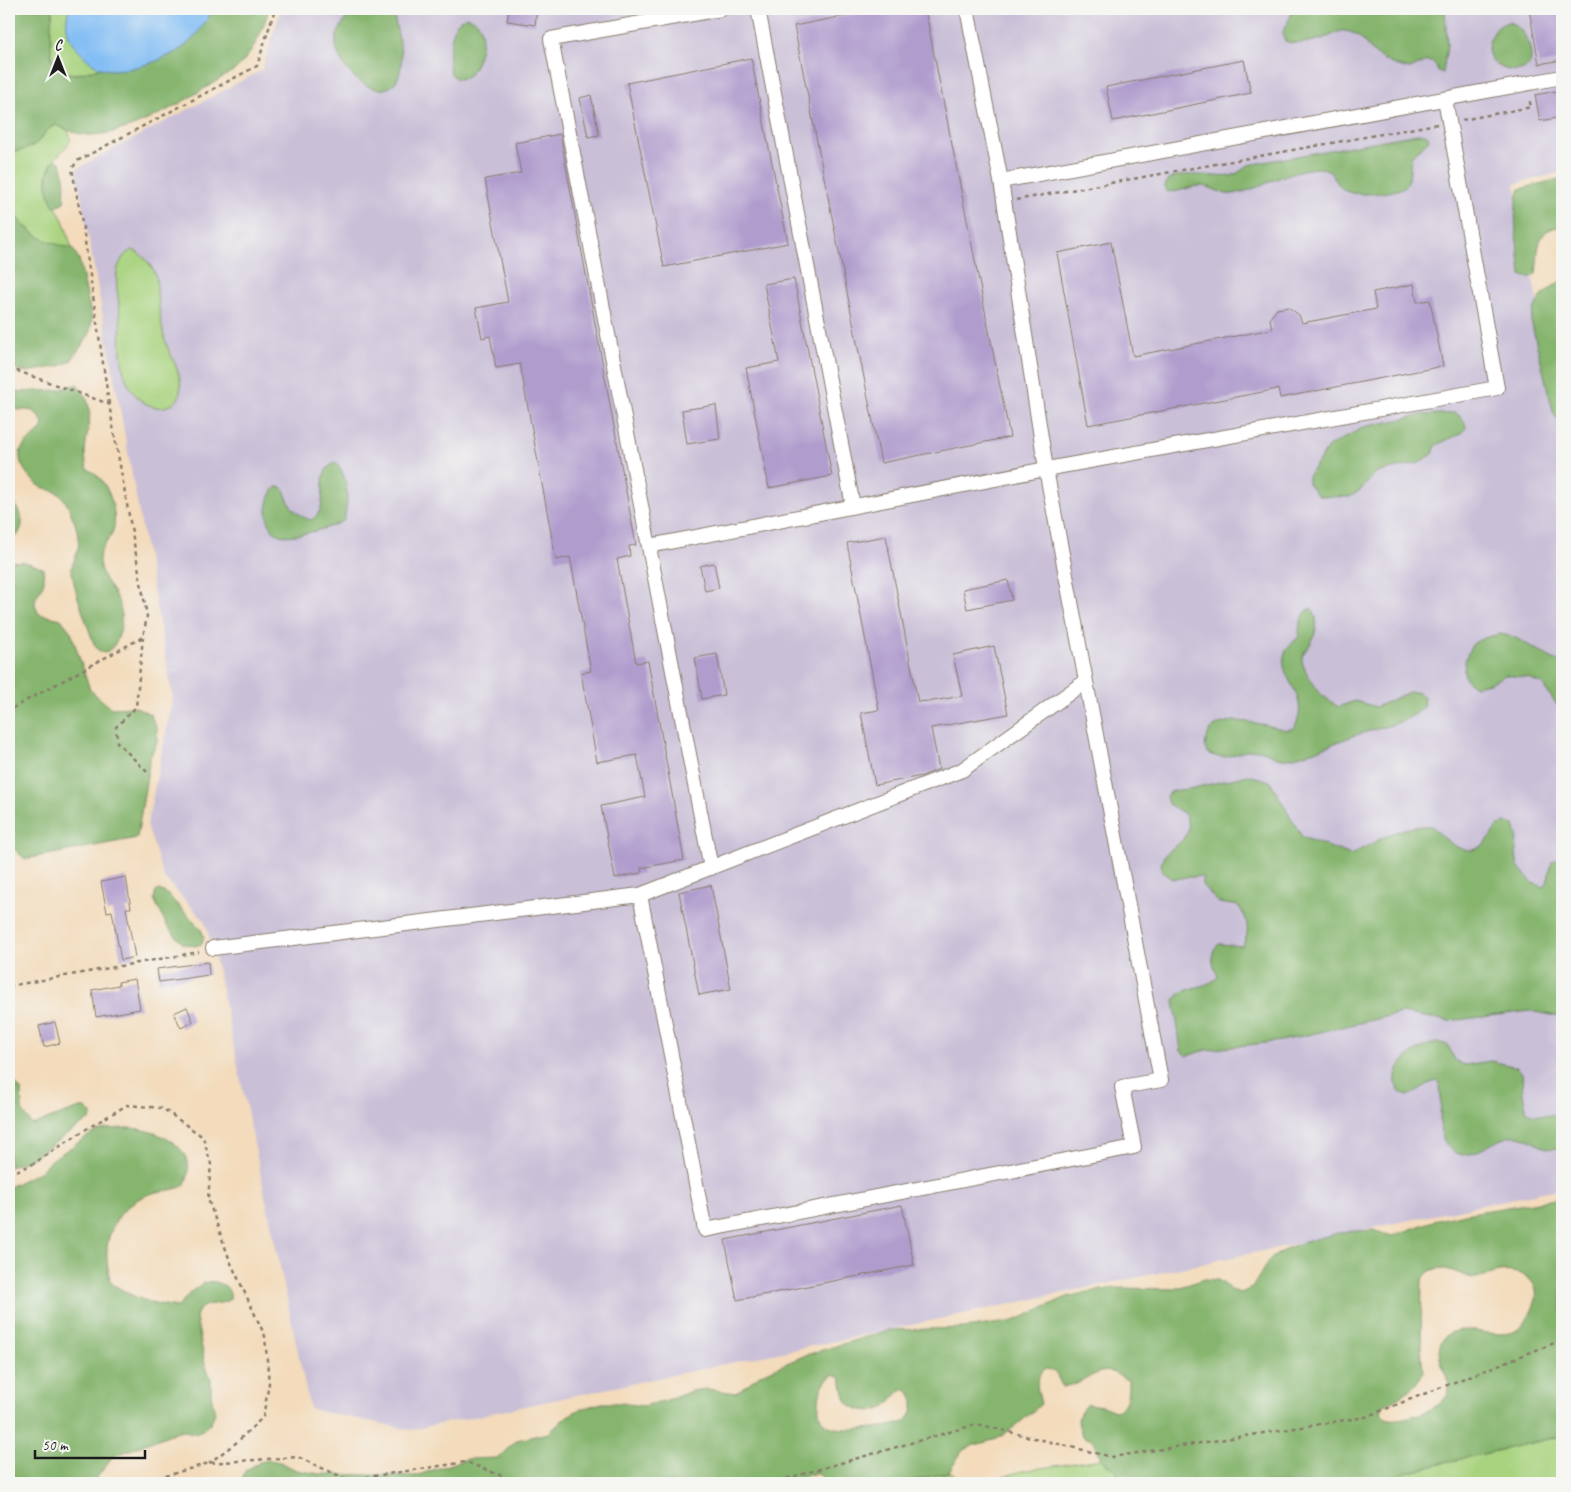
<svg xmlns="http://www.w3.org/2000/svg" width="1571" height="1492" viewBox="0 0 1571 1492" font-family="Caveat,sans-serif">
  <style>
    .industrial { fill: #c9bfd7 }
    .green { fill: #a9d37f; stroke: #62784e }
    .forest { fill: #86b56e; stroke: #516845; fill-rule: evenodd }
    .water { fill: #82bdf4; stroke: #4f6c88 }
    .building { fill: #b09ccd }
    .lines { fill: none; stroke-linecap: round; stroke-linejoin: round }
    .minor-casing { stroke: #887c6c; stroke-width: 16 }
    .path { stroke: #887c6c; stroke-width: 2.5; stroke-dasharray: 4 4; stroke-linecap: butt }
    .minor { stroke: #fff; stroke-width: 14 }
  </style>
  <rect width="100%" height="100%" fill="#f6f6f2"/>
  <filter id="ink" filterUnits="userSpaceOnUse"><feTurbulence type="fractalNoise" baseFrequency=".02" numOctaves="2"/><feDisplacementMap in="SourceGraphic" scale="10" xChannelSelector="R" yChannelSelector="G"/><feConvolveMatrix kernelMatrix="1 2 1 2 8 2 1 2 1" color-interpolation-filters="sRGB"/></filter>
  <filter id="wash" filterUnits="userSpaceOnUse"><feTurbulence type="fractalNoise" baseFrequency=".0096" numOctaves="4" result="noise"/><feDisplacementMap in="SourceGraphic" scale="20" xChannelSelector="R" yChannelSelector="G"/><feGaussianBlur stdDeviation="1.12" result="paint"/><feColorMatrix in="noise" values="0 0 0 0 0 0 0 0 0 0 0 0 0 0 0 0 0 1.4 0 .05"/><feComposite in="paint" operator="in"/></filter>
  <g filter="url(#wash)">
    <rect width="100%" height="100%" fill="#f3dbbb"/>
    <path class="industrial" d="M281,9H1562V172L1515,184L1560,422H1562V1188L411,1430L310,1409L213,948L204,920L164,878L147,825L173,698L76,169L262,70Z"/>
    <path class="green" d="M53,9H69C61,36 78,54 100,68C46,89 46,48 53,9Z
      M56,125L68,130L71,139C66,150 55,156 50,167C39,189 58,206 65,225C68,233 69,241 72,248L52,244L43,240L20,222L12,212L9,206V154C17,150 28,150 35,144C44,137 44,130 56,125Z
      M132,250C142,253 151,264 155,274C157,280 157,287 157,293C160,311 161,329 167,346C173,361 183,375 180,393C180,399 174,404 168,406C159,409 151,407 143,402C115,381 122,343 120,313C119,300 115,284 117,271C119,263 123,254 132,250Z
      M1562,1436V1483H1369L1452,1461Z
      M1101,1459L1115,1470L1123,1483H901L949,1472L966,1481L977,1483L994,1480L1021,1471Z"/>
    <path class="forest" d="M9,9H53L51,23V56L55,66L67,73L78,74L100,68L115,70L138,66L210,15L212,9H269C262,32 254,52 236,69C196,93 137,135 89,135C77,135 66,129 56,125C44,130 44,137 35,144C28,150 17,150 9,154Z
      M350,9H394C394,28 404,47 401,66C395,115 337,76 336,44C335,31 347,21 350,9Z
      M1292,9H1445L1447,45L1443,73L1438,71L1434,63L1427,61L1410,69C1399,67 1387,63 1378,56C1366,48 1361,32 1345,31C1340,30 1335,34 1330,36C1316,41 1299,46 1285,41C1278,28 1292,22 1292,9Z
      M466,17C470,18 474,19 477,22C488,34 478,70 465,78C464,78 459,79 457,79C456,79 452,75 451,74C446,65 451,27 459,21C460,20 465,18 466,17Z
      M1508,22C1524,26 1534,49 1530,64C1516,81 1474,63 1493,34C1496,28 1501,24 1508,22Z
      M1417,134H1425L1428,136L1429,140L1412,155C1408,165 1414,184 1400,189C1389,193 1354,197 1344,190C1334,183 1334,168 1320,168C1288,168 1263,190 1232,194C1221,196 1212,185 1200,186C1188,186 1178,194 1166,191L1165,187C1169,166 1216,179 1231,176C1238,174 1243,169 1248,165Z
      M54,160L60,162C66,175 65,188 64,202L54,207C46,190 44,176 54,160Z
      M1562,178V230L1557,227C1534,232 1539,254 1536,274L1529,278L1521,275C1519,248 1510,215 1520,189Z
      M9,206C25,232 43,242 72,248L79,259L92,319L89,335L71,361L60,366L27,372L9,367Z
      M1562,280V423L1554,415L1531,321C1535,299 1544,293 1562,280Z
      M77,384C98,408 87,424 85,452C85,457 86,462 87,468C90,471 95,473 99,477C110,489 118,515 113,531C109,542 98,549 99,562C101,580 115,590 120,606C124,622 120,647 104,653L98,650L94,644C88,626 71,584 72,567C73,561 77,555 78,549C80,538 76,525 72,516C69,509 66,500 61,496C56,490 47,490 40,486C33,482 24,471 21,463C12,436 58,436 37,414C31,407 17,412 9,408V398L10,396L17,392L59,390Z
      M1455,413C1462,417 1465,420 1466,428L1460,434L1436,445L1433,454L1419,463L1375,473L1362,489L1350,497L1318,496L1308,483V476L1319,461L1328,447L1364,427L1422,415Z
      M336,463C350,478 348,502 344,520C336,527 290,539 280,535C262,527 265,498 276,487H282C286,492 286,497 289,502C292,510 303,518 311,520C334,507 311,470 336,463Z
      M9,495C17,510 29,520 17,536L9,538Z
      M9,561L25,562L43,568C43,572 44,577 44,581C41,595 29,597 39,614L61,619L71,632L90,690L111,708L136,707L150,714L157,729V742L150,757L137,838L25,859L9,844Z
      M1311,608C1319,615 1317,632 1312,641C1310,646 1303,652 1302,658C1300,665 1317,690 1322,695C1327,699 1333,703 1338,707L1355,701L1376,707L1409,692H1419L1424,697L1423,708C1404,725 1379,727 1356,735C1334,742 1311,755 1287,758C1276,760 1265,748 1251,750C1236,752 1225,762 1210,754C1204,751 1205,747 1206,741C1212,708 1264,725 1286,730L1294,728C1314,696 1273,675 1286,651C1289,646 1295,641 1299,636C1299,624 1301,615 1311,608Z
      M1500,634L1514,637L1562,664V712L1542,684L1529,678L1505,675L1490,683L1475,686C1472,684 1468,682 1466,679C1461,669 1467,651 1473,644C1480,638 1492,636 1500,634Z
      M1248,775L1270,781L1302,837L1351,855C1377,841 1401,824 1432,826C1444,839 1466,861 1484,844C1493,836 1493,828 1505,822L1514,825L1517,835L1516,854L1518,867L1533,883L1543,887L1547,883L1552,861L1562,857V1017L1530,1011L1449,1021L1402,1013L1281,1041L1206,1050L1187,1056L1181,1051L1174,1000C1186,984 1205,990 1218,977C1214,965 1207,954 1219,944L1242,946C1251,932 1248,919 1238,906L1219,903L1202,885V876L1172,879L1162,872C1158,851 1174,851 1184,838C1187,835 1188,830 1189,827L1185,814L1168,804L1166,796L1172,791L1194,788Z
      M159,890L166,893L201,929L204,937L202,944L195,946L183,944L167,926L154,899L156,892Z
      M1437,1042L1448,1045L1455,1061L1465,1065L1491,1061L1517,1067L1522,1073L1523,1094L1527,1112C1539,1118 1550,1116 1562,1112V1146C1542,1156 1530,1133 1512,1136C1495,1138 1474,1159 1458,1154C1452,1152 1450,1149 1446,1144C1433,1125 1447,1092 1437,1081L1430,1083L1408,1096C1401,1094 1397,1092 1396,1083C1393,1061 1418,1048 1437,1042Z
      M9,1076L21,1090L22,1110L32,1125L80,1108H86L92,1114L90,1119L29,1160L9,1167Z
      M128,1128C158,1129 203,1149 184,1186C171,1191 162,1190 150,1194C126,1201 107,1226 107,1251C106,1261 109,1272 110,1282C134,1299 149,1303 178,1307C189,1295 204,1272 224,1286C229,1289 231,1293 230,1299C218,1308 201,1298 196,1317L205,1364L211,1379V1395L215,1413L211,1422L203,1430L194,1433L181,1430L112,1457L93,1483H9V1187L39,1172L53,1159L93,1133L105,1129Z
      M1562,1198V1436L1452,1461L1369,1483H1123L1115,1470L1101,1459L1094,1441L1082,1436C1077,1419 1075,1417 1088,1404L1102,1406L1115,1411C1128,1407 1128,1393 1128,1380L1110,1371L1100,1372L1074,1384L1063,1387C1057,1378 1057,1369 1045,1369C1033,1379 1038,1390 1041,1404L1017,1425L997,1439L975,1445L962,1451L949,1472L901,1483H829L817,1473L800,1477L796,1483H241L245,1471L260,1462L269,1460L280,1462L296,1470L319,1474L415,1476L467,1459L498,1458L517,1440L549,1433L566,1417L580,1409L602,1403H621L643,1406L671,1399L691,1391L707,1389L736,1393L761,1374L806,1355L889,1330L965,1328L1014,1321L1067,1297L1088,1292L1116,1288L1174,1289L1205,1279L1218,1280L1226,1285L1231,1290L1241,1293L1252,1288L1269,1260L1287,1248L1312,1240L1342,1232L1374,1230L1392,1236L1433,1221L1465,1214ZM1439,1268C1451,1268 1469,1279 1475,1278C1483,1278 1492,1273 1500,1272C1521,1269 1544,1282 1534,1305C1531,1313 1526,1323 1520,1328C1497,1346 1458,1315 1442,1341C1433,1355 1448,1373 1449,1388C1449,1407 1411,1418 1397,1419C1393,1420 1389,1419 1386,1418L1381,1413L1383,1406L1410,1390L1418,1382L1423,1372L1421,1351L1422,1281C1426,1273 1430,1270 1439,1268ZM833,1375L840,1377C843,1384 843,1393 846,1400C850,1410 872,1413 881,1409C888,1406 895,1395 901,1390L905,1389C916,1396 916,1415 904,1422C891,1428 839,1433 827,1425C820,1421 818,1412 819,1405C819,1392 822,1382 833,1375Z"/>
    <path class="water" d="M69,9H212C208,21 193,41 182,48C163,61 123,75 101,68C92,65 85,57 79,51C67,39 64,25 69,9Z"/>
    <g id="blocks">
      <path class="building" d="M509,9H537L535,25L507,21Z
        M879,9H925L1010,437L881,463L794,26Z
        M1529,9H1562V60L1539,64Z
        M751,58L788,243L664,267L627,83Z
        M1244,60L1251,93L1113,121L1106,87Z
        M1562,90V117L1540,121L1535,95Z
        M591,95L599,135L588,137L580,98Z
        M560,134L636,545L629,546L630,556L617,559L636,663L648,661L684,860L641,868L642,873L615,878L601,806L645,797L637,755L597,762L581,673L591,671L570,557L556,560L520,364L496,368L490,336L482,338L476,308L508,302L485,179L521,173L515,143Z
        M1111,242L1133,356L1272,329L1270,318L1277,309L1288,307L1299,315L1302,323L1376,309L1373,292L1414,284L1417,302L1430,300L1443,366L1280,398L1278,389L1088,425L1057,253Z
        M794,279L832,476L769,488L746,368L779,362L764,284Z
        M716,405L720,439L687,444L682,410Z
        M886,536L918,702L926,701L927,702L962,696L953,655L994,646L1008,714L931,728L939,769L922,776L875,785L861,713L879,710L847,543Z
        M714,563L719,588L705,591L700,566Z
        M1008,580L1012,600L967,609L963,589Z
        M717,654L724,695L702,699L695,658Z
        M126,877L131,908H126L135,957L121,960L112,911L107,912L101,882Z
        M711,885L731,989L699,995L679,892Z
        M208,962L209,975L159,982L157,969Z
        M135,979L140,1009L96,1017L92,990L119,985L118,982Z
        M187,1007L193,1022L181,1028L174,1013Z
        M55,1022L60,1043L44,1047L39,1026Z
        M902,1205L914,1265L737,1300L725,1240Z"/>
    </g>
  </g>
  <g filter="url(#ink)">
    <use href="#blocks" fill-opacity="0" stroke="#887c6c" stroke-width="1"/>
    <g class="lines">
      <g class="minor-casing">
        <path id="minor" d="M758,9L853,506
          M1001,181L1562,77
          M649,546L1046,469L1497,388L1445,99
          M711,868L551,39L721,9
          M640,895L705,1230L1134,1147L1122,1087L1161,1080L1046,469L1001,181L967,9
          M213,948L640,895L962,770L1086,681"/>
      </g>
      <path class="path" d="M1462,120L1531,107L1529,98
        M1016,200L1437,124
        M9,368L109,404L147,616L143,637L9,710
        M109,404L83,228L72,169L77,161L257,66L275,9
        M143,637L136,707L116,727L117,742L147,772
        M9,986L199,952
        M9,1174L33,1164L88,1128L127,1105L162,1108L203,1137L211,1164L208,1199L230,1261L265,1336L269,1384L263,1417L237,1442L209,1463
        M142,1483L209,1463L298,1457L348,1480L466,1462L520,1483
        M771,1483L977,1424L1112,1457L1365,1417L1562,1340"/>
      <use href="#minor" class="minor"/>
    </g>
  </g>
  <rect width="1571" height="1492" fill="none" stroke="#f6f6f2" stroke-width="30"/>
  <g transform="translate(58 58)" stroke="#f6f6f2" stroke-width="4" paint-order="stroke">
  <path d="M0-4L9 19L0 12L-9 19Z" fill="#1c1c1c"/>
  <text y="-8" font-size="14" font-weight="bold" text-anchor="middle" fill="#1c1c1c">С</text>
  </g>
  <path d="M35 1450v8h110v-8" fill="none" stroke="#1c1c1c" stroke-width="2.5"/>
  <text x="42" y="1450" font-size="15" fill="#1c1c1c" stroke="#f6f6f2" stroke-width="4" paint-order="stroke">50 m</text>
</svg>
